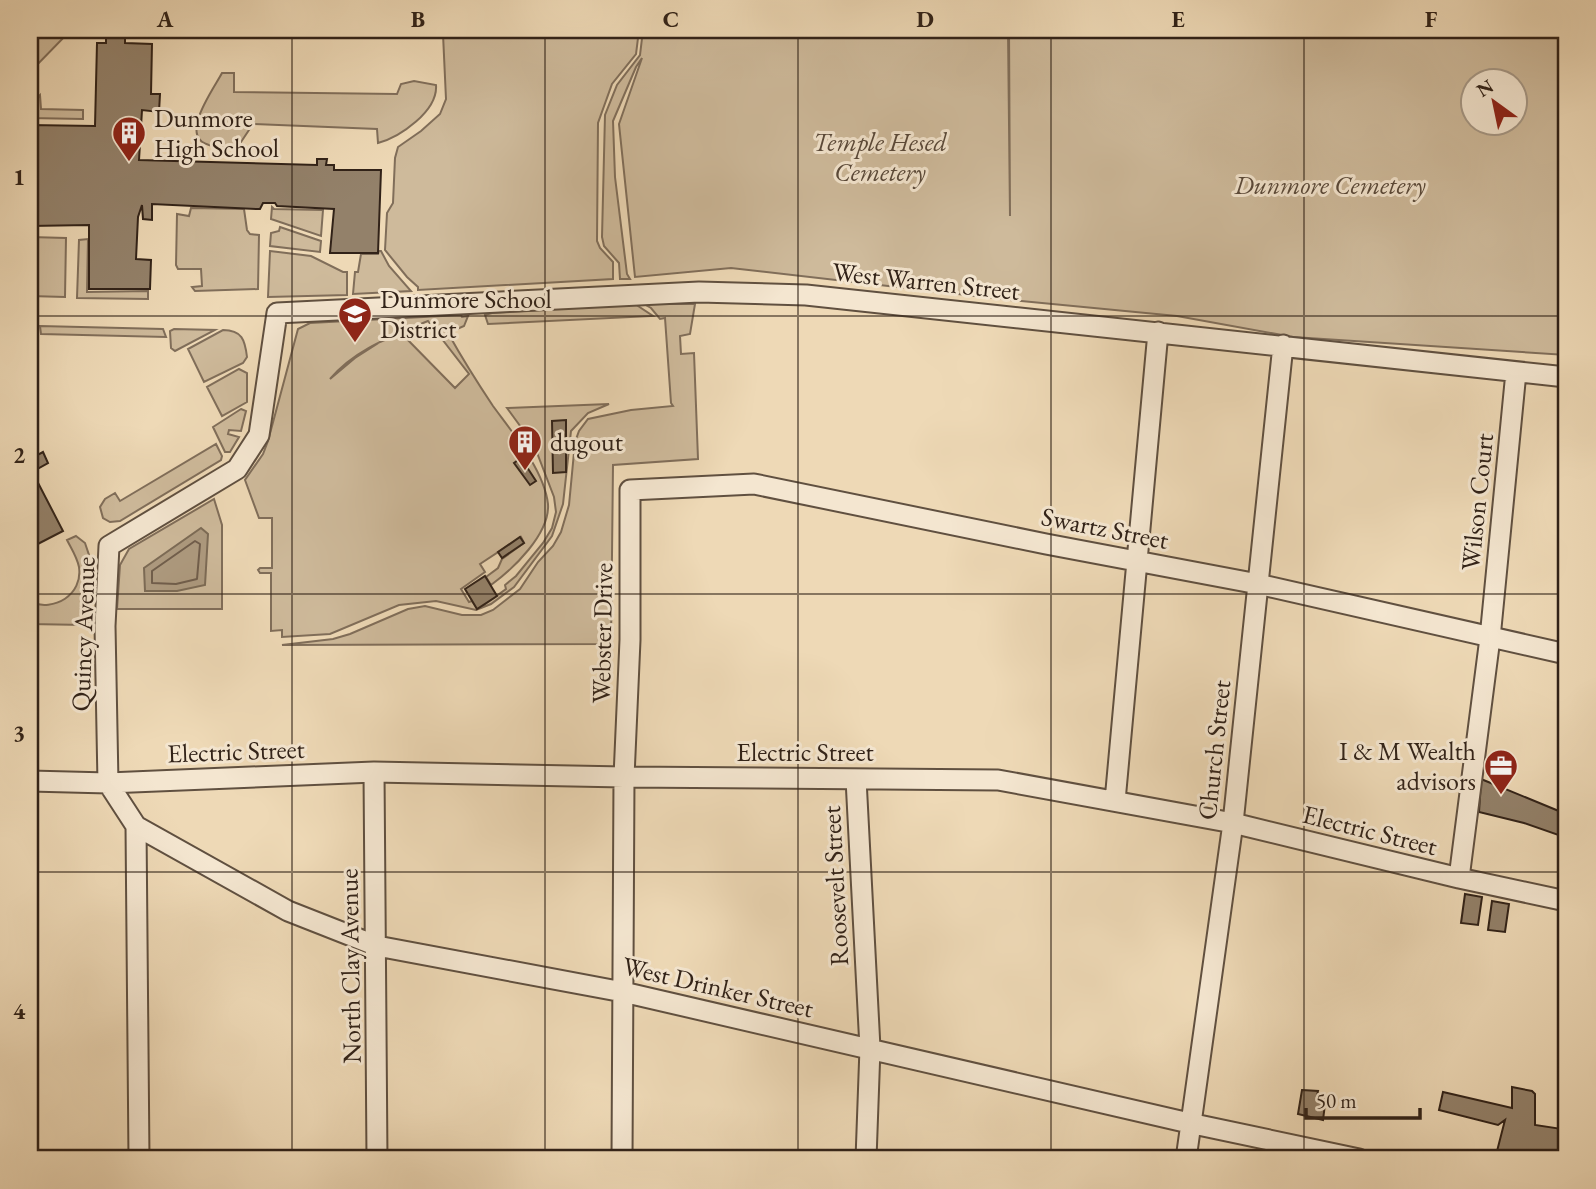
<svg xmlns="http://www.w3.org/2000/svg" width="1596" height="1189" viewBox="0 0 1596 1189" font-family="'EB Garamond',serif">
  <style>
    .green { fill: #ceba9b; stroke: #806e5a; stroke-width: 2; fill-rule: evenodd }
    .water { fill: #ae9b80; stroke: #7c6b56; stroke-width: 2 }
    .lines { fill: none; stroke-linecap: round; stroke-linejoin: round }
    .shore { stroke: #705e4c; stroke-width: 2 }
    .building { fill: #93816a; stroke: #312218; stroke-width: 2 }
    .minor-casing { stroke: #605040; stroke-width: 23 }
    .minor { stroke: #f4e6d0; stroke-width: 19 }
    .grid { fill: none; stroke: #312218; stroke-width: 2; stroke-opacity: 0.55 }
    .labels { text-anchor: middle; stroke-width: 6; stroke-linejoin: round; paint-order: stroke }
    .poi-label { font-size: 26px; fill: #312218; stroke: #f4e6d0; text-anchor: start }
    .park-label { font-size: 26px; font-style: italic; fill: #584839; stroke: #f4e6d0 }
    .street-label { font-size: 26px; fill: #312218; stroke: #f4e6d0 }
    .neatline { fill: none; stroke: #312218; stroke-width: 2.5 }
    .grid-label { font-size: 23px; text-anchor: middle; font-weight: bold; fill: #312218 }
  </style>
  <rect width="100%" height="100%" fill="#eed9b6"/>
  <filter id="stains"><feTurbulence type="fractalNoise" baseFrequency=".00286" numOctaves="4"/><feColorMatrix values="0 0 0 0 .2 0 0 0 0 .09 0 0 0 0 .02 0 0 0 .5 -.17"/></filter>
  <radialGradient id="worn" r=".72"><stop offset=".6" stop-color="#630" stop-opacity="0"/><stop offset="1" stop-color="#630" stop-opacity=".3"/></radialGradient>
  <path class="green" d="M30,30H71L30,72Z
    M192,30H483V33L192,31Z
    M493,30H639L636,54L612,84L598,123L597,241L600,248L613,262V279L418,290V287L407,277L385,250L387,213L393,203L395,158L398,147L421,131L440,114L446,99L443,34L490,37Z
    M643,30H1008L1010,216L1009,30H1566V355L1293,337L1177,316L1010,300L731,268L635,277L619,124L642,58L636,67L613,121L615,177L627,274L630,279H620L619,263L604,246L602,237L605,115L617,85L640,55ZM1474,80H1516V122H1474Z
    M222,73H234V92L397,94L401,84L414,81L436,85C438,111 400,137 378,143L377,129L253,124L237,148C228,147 218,148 209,145C178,137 213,90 222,73Z
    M40,95L41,109L83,110V119L30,118V105Z
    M272,207L274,209L323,210L321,236L271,219Z
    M191,208L244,209L247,230L250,234L259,235L258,289L195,291L192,287L202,286L201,269H178L176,265L177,214L189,216Z
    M280,227L321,241L320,252L270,246L271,233L279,231Z
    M30,237L66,238L65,297L30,296Z
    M88,239L87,292L148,291V299L77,298L79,240Z
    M270,251L311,256L343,272H347V295L268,297Z
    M379,251H381L389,266L411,291L353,294L355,272H358L361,254H378Z
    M635,304L653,316L488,324L485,315L492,313Z
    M644,304H695L690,334L680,336L681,354L694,353L698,459L613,465L611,644L282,645L333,639L350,634L408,609L425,606L462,615H481L493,610L520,589L538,562L553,546L561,532L569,505L575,442L579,431L588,419L631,410L673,406L671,403L665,318L660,319L651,308Z
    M461,315L462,317L468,316L464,326L448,333C462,358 477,382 493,406C512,432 544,470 548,504C550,534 513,569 491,585L486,577L498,568L502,559L524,543L521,537L480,564L485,572L461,589L469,602L472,601L478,609L506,589L505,585L516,576L543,543L552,528L556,512L554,497L534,445L507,408L609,404L588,413L571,431L563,504L552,536L514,587L491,604L476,610L436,601L399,605L330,634L282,637V630L271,631V573H260L258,570L260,568H272V518H259L245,480L263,454L268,441L298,329L310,323ZM428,321L469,374L455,388L401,333L380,342L355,358L330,379C355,349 393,336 428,321Z
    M40,326L163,329L166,337L41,334Z
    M174,329L215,330L175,351L171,348L170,331Z
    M223,330C242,330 245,340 247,357L243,363L204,382L188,349Z
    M239,369L247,373V402L222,416L207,387Z
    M241,409L246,411L241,431L229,430L228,434L239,437L230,452H225L213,427Z
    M216,444L222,456L221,460L120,521L110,522L103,518L100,507L105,499L115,493L120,501Z
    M214,499L222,525V609H117L120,565L129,549Z
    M76,536L85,543L89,555L91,620L85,625L30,624V602C54,612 83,595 79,567C77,557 71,548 67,540Z"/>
  <path class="water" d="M201,528L208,534L205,585L177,591H145L144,568Z"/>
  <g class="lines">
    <path class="shore" d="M195,541L200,544L197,579L176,584L152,583V571Z"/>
  </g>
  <path class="building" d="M106,36L125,37V43L152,44L151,94H160L159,112L142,110L139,160L317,165V159H327L326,165H334V170H381L378,253H330L334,209L277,206L275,203H263L260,209H256L152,204V220L143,219L142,205L138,217L136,259L151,260L150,289H89V225L30,226V125L95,126L97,43H106Z
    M566,420V472L553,473L552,421Z
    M43,452L48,463L30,473V459Z
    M521,458L536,481L530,485L514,463Z
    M35,477L63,531L30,548V480Z
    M520,537L524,543L502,558L498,552Z
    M485,576L497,596L477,609L465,589Z
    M1481,779L1566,814L1564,837L1524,823L1479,812Z
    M1465,894L1482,897L1478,925L1461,923Z
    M1492,901L1509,904L1505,932L1488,930Z
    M1512,1087L1532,1091L1535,1094V1125L1562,1129V1159H1495L1505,1120L1498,1125L1439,1110L1443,1092L1512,1108Z
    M1302,1090L1318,1091L1317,1096H1326L1323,1120L1298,1114Z"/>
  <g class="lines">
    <g class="minor-casing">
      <path id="minor" d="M374,772L377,1159
        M856,779L870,1048L866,1159
        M30,781L108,783L374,772L624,777L998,780L1233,823L1459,878L1566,901
        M108,783L105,626L109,546L237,469L259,435L277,313L699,292L806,295L1566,377
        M108,783L136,826L288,911L377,946L623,992L1189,1123L1359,1159
        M1115,801L1158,332
        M136,826L139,1159
        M1459,878L1490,638L1516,372
        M622,1159L624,777L630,640V490L754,484L1046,544L1258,584L1566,654
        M1186,1159L1233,823L1283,345"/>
    </g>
    <use href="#minor" class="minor"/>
  </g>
  <path class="grid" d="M292,30V1159M545,30V1159M798,30V1159M1051,30V1159M1304,30V1159M30,316H1566M30,594H1566M30,872H1566"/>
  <defs>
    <g id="building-pin" transform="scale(1.75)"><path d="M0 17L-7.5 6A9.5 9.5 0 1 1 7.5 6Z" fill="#8f2418" stroke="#f4e6d0"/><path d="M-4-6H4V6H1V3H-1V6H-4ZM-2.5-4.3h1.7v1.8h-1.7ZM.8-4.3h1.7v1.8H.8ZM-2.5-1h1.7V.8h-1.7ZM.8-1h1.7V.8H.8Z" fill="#fff"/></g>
    <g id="school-pin" transform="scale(1.75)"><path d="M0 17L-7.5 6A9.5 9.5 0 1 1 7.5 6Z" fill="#8f2418" stroke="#f4e6d0"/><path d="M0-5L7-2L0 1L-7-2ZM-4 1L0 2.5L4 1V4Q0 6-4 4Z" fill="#fff"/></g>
    <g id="office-pin" transform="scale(1.75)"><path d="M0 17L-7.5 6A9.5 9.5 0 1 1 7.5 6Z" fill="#8f2418" stroke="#f4e6d0"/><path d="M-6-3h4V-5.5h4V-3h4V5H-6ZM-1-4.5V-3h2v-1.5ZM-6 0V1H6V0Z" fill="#fff"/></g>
  </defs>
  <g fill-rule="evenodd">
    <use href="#building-pin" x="129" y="133"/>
    <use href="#school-pin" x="355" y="314"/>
    <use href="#building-pin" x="525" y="442"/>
    <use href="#office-pin" x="1501" y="766"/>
  </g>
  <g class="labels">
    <g class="poi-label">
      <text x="154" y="127">Dunmore<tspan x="154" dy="30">High School</tspan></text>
      <text x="380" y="308">Dunmore School<tspan x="380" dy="30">District</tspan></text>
      <text x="550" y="451">dugout</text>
      <text x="1476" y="760" text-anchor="end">I &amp; M Wealth<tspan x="1476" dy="30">advisors</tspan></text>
    </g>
    <g class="park-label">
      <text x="880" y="151">Temple Hesed<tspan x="880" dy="30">Cemetery</tspan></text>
      <text x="1330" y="194">Dunmore Cemetery</text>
    </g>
    <g class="street-label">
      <text transform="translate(926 281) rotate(6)" y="9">West Warren Street</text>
      <text transform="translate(1477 502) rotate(-84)" y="9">Wilson Court</text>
      <text transform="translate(1105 528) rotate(11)" y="9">Swartz Street</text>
      <text transform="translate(602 633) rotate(-89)" y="9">Webster Drive</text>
      <text transform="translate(83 634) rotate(-88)" y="9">Quincy Avenue</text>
      <text transform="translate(1214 750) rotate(-84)" y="9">Church Street</text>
      <text transform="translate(236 751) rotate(-2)" y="9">Electric Street</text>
      <text x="805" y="761">Electric Street</text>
      <text transform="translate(1370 830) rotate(14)" y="9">Electric Street</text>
      <text transform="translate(835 886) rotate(-93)" y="9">Roosevelt Street</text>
      <text transform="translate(350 966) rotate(-91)" y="9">North Clay Avenue</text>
      <text transform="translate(718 987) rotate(13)" y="9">West Drinker Street</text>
    </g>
  </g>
  <rect width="1596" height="1189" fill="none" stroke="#eed9b6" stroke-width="77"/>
  <g transform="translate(1494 102) rotate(327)"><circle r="33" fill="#f4e6d0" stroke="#a69886" stroke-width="2"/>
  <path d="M0-5L12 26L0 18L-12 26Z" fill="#8f2418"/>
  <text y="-10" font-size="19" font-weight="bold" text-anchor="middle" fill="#312218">N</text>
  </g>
  <path d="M1306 1108v10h114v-10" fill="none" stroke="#312218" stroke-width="3.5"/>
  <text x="1316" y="1108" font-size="21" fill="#312218" stroke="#f4e6d0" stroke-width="5" paint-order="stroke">50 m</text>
  <rect x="38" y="38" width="1520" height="1112" class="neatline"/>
  <g class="grid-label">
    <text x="165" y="27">A</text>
    <text x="418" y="27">B</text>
    <text x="671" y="27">C</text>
    <text x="925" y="27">D</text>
    <text x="1178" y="27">E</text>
    <text x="1431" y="27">F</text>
    <text x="19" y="185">1</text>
    <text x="19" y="463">2</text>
    <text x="19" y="741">3</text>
    <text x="19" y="1019">4</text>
  </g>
  <rect width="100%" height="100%" filter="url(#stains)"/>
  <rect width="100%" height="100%" fill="url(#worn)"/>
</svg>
